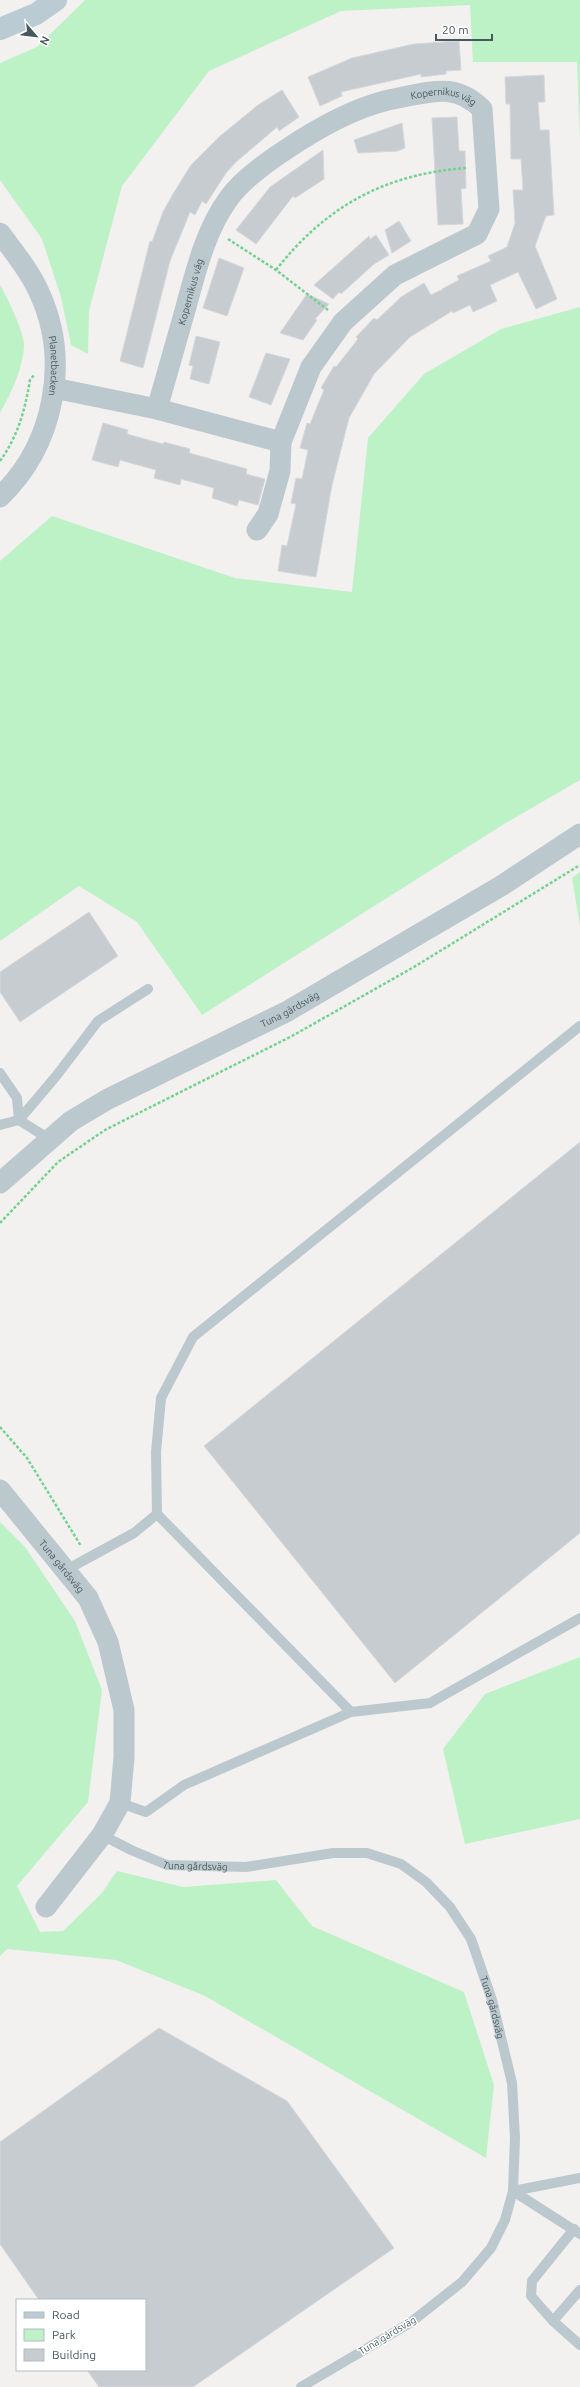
<svg xmlns="http://www.w3.org/2000/svg" width="580" height="2387" viewBox="0 0 580 2387" font-family="Ubuntu,sans-serif">
  <style>
    .green { fill: #bdf2c7 }
    .building { fill: #c7ccd0; stroke: #d4d8dc }
    .lines { fill: none; stroke-linecap: round; stroke-linejoin: round }
    .path { stroke: #73d290; stroke-width: 2.5; stroke-dasharray: 3 2; stroke-linecap: butt }
    .service { stroke: #bbc8cd; stroke-width: 10 }
    .minor { stroke: #bbc8cd; stroke-width: 21 }
    .secondary { stroke: #bbcbd3; stroke-width: 22 }
    .labels { text-anchor: middle; stroke-width: 3; stroke-linejoin: round; paint-order: stroke }
    .street-label { font-size: 10px; fill: #47585f; stroke: #fff }
  </style>
  <rect width="100%" height="100%" fill="#f3f0f0"/>
  <path class="green" d="M85,0H580V141L577,62H473L470,5L341,11L209,71L122,186L89,311L88,354L71,345L61,297L42,239L0,180V63L37,47Z
    M0,285C7,297 26,335 24,348C22,371 11,393 0,413Z
    M580,307V780L504,824L202,1015L137,922L79,886L0,941V561L52,516L235,578L352,592L368,438L424,374L501,329Z
    M580,872V926L572,878Z
    M0,1522L25,1547L75,1621L102,1690L88,1802L17,1886L40,1932L63,1931L101,1894L117,1871L183,1887L276,1880L312,1926L464,1992L494,2085L486,2158L205,1996L116,1960L7,1949L0,1956Z
    M580,1657V1819L465,1844L443,1749L485,1694Z"/>
  <path class="building" d="M459,41L461,70L446,71V74L421,77V74L341,92L342,96L320,106L308,77L352,58L414,44Z
    M544,75L545,102H538L540,130H549L554,215L546,216L535,246L557,299L536,309L518,272L490,285L497,301L473,312L470,305L453,313L452,311L410,337L374,374L349,418L332,485L316,577L278,571L282,545L287,546L296,504L291,503L296,478L302,479L308,450L300,448L307,423L310,424L324,390L321,388L334,366L336,367L358,339L356,337L374,318L377,320L401,297L424,283L431,295L441,290L442,291V289L459,280L457,276L491,261L488,256L507,247L515,223L513,190H523L521,159H511L510,104H506L505,77Z
    M282,90L299,117L279,131L277,127L236,162L226,173L206,204L202,201L195,215L190,212L170,261L143,368L120,361L150,241L152,242L163,212L173,194L191,165L219,137L258,105Z
    M457,117L459,151H465L466,188L461,189L463,224L438,225L432,118Z
    M402,123L405,148L398,151L358,153L354,140Z
    M323,150L324,179L295,198L293,196L256,244L236,230L270,187Z
    M399,221L411,241L392,253L385,230Z
    M376,235L389,255L374,264L341,294L339,292L333,299L314,285L369,236L370,239Z
    M219,258L244,268L227,316L203,308Z
    M307,294L329,304L315,319L317,320L303,340L280,333Z
    M196,336L220,342L209,384L190,379L193,366L189,365Z
    M266,353L290,359L271,405L249,397Z
    M103,423L128,430L127,434L163,444L164,442L190,449L189,453L247,469L246,474L265,479L258,505L239,500L237,506L212,498L214,488L181,479L180,485L154,478L156,470L120,460L118,467L92,460Z
    M89,912L118,956L20,1022L0,992V972Z
    M580,1142V1533L395,1683L204,1446Z
    M159,2028L287,2101L394,2248L193,2387H99L87,2370H145V2300H39L0,2244V2142Z"/>
  <g class="lines">
    <path class="path" d="M228,239L276,270L328,310
      M276,270C326,206 385,174 466,168
      M0,461C18,436 25,410 30,380L34,375
      M0,1223L58,1162L105,1130L292,1036L414,967L580,865
      M0,1427L27,1458L81,1546"/>
    <g class="service">
      <path d="M0,1073L17,1098L19,1120L49,1139"/>
      <path d="M0,1125L19,1120L57,1075L98,1021L148,989"/>
      <path d="M66,1570L134,1533L157,1514"/>
      <path d="M351,1712L430,1703L580,1618"/>
      <path d="M120,1803L146,1812L184,1785L351,1712L157,1514L156,1452L161,1398L193,1337L580,1026"/>
      <path id="s1" d="M102,1835L131,1850L167,1865L246,1867L333,1853H367L401,1864L426,1882L450,1907L471,1939L492,2000L512,2083L515,2138L513,2191L505,2220L491,2248L462,2282L410,2323L301,2387"/>
      <path d="M513,2191L580,2234"/>
      <path d="M513,2191L580,2178"/>
      <path d="M574,2229L532,2281L531,2296L553,2321L580,2345"/>
      <path d="M553,2321L580,2290"/>
    </g>
    <g class="minor">
      <path id="s2" d="M0,233C13,251 30,271 39,292C71,361 54,445 0,497"/>
      <path d="M54,388L157,409L281,442"/>
      <path id="s3" d="M157,409C167,375 176,341 186,307C196,270 206,229 229,198C245,176 276,156 299,141C329,122 363,104 398,98C432,92 455,82 482,109L489,209L477,234L395,275L343,322L311,367L281,442L280,471L268,514L257,530"/>
      <path id="s4" d="M0,1183L71,1121L108,1099L286,1012L501,886L580,834"/>
      <path id="s5" d="M0,1490L88,1598L108,1642L124,1710V1757L120,1803L102,1835L46,1907"/>
    </g>
    <path class="secondary" d="M0,29L36,14L56,0"/>
  </g>
  <g class="labels">
    <g class="street-label">
      <text dy="4" stroke="none"><textPath href="#s3" startOffset="470">Kopernikus väg</textPath></text>
      <text dy="4" stroke="none"><textPath href="#s3" startOffset="122">Kopernikus väg</textPath></text>
      <text dy="4" stroke="none"><textPath href="#s2" startOffset="147">Planetbacken</textPath></text>
      <text dy="4" stroke="none"><textPath href="#s4" startOffset="340">Tuna gårdsväg</textPath></text>
      <text dy="4" stroke="none"><textPath href="#s5" startOffset="98">Tuna gårdsväg</textPath></text>
      <text dy="4" stroke="none"><textPath href="#s1" startOffset="100">Tuna gårdsväg</textPath></text>
      <text dy="4" stroke="none"><textPath href="#s1" startOffset="484">Tuna gårdsväg</textPath></text>
      <text transform="translate(387 2335) rotate(-31)" y="4">Tuna gårdsväg</text>
    </g>
  </g>
  <rect x="16" y="2299" width="130" height="72" fill="#ffffff" stroke="#b5bcbf"/>
  <rect x="24" y="2312" width="20" height="6" fill="#bbcbd3" stroke="#b5bcbf"/>
  <text x="52" y="2319" font-size="12" fill="#47585f">Road</text>
  <rect x="24" y="2329" width="20" height="12" fill="#bdf2c7" stroke="#b5bcbf"/>
  <text x="52" y="2339" font-size="12" fill="#47585f">Park</text>
  <rect x="24" y="2349" width="20" height="12" fill="#c7ccd0" stroke="#b5bcbf"/>
  <text x="52" y="2359" font-size="12" fill="#47585f">Building</text>
  <g transform="translate(36 36) rotate(118)" stroke="#ffffff" stroke-width="3" paint-order="stroke">
  <path d="M0-3L7 15L0 10L-7 15Z" fill="#47585f"/>
  <text y="-6" font-size="11" font-weight="bold" text-anchor="middle" fill="#47585f">N</text>
  </g>
  <path d="M436 34v6h56v-6" fill="none" stroke="#47585f" stroke-width="2"/>
  <text x="442" y="34" font-size="12" fill="#47585f" stroke="#ffffff" stroke-width="3" paint-order="stroke">20 m</text>
</svg>
